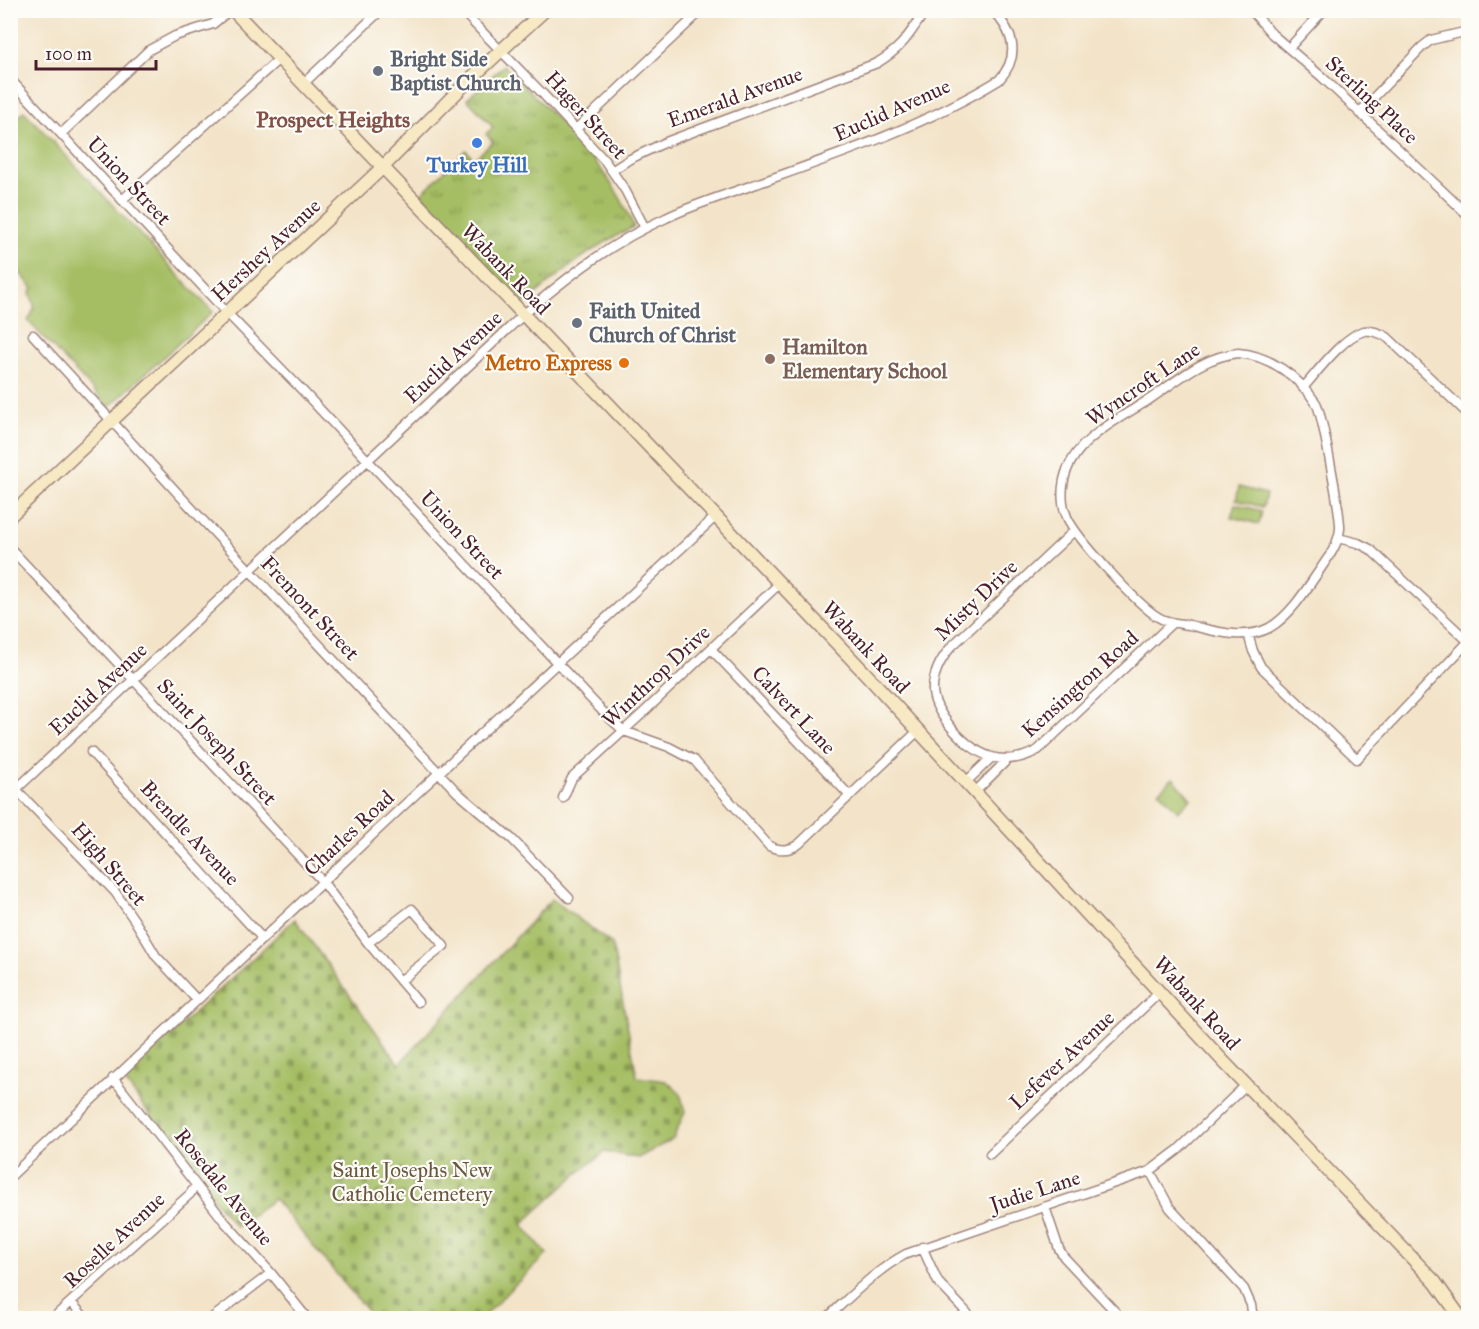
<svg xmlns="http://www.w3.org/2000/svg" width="1479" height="1329" viewBox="0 0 1479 1329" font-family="'IM FELL Great Primer',serif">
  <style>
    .grass { fill: url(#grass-tufts); stroke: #786e47; stroke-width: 1.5 }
    .cemetery { fill: url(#cemetery-stones); stroke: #786e47; stroke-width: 1.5 }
    .pitch { fill: #a5be63; stroke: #786e47; stroke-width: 1.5 }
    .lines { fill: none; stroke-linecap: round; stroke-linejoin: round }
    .street-casing { stroke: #9e827a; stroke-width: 11 }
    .secondary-casing { stroke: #9e827a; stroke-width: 15 }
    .street { stroke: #fff; stroke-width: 8 }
    .secondary { stroke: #f7e9c3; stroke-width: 12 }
    .worship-dot { fill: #6b7280; stroke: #fdfcf7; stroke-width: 2 }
    .shop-dot { fill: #3f7fe0; stroke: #fdfcf7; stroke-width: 2 }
    .education-dot { fill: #8d6e63; stroke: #fdfcf7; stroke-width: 2 }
    .food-dot { fill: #e8710a; stroke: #fdfcf7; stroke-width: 2 }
    .labels { text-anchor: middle; stroke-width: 4.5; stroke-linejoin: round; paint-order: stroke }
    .worship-label { font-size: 21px; font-weight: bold; fill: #5b616d; stroke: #fdfcf7; text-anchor: start }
    .street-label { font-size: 21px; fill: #4a1f2b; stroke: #fdfcf7 }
    .shop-label { font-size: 21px; font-weight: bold; fill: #366cbe; stroke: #fdfcf7 }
    .education-label { font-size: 21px; font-weight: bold; fill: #785e54; stroke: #fdfcf7; text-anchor: start }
    .food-label { font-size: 21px; font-weight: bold; fill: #c56008; stroke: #fdfcf7; text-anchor: end }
    .park-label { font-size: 21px; fill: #6a573f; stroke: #fdfcf7 }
    .neighbourhood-label { font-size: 22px; font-weight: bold; fill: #825047; stroke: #fdfcf7 }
  </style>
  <defs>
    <pattern id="grass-tufts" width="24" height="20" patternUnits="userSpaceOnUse" patternTransform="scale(1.5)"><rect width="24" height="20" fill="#a5be63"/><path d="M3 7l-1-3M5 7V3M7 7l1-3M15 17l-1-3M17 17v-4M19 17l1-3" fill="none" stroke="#889a52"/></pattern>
    <pattern id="cemetery-stones" width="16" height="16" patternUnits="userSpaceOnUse" patternTransform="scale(1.5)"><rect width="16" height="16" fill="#a5be63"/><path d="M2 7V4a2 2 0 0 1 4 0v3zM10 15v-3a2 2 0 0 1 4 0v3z" fill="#889a52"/></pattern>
  </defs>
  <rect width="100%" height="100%" fill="#fdfcf7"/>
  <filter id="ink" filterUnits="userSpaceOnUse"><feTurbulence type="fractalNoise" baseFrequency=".0167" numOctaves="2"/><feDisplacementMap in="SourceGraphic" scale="12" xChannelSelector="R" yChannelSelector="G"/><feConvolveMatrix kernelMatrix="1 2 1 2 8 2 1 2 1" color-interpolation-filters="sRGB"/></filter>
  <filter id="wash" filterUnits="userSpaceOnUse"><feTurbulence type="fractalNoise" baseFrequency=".008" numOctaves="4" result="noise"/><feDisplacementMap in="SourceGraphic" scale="24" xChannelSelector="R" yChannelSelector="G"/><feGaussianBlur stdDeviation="1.35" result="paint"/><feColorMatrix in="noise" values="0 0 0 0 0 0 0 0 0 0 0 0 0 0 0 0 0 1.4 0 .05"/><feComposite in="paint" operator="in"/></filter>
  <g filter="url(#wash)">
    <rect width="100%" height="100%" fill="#f3e4c9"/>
    <path class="grass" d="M504,65C550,113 610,164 634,227C593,246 557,275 523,305L421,194L466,150L474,159L493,142L486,134L493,127L467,99Z"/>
    <path class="cemetery" d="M552,899L612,944L637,1077L666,1081L680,1093L685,1112L673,1139L638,1158L605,1152L577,1174L522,1224L547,1254L481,1318H373L274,1199L236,1227L221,1209L123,1079L295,919L399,1064Z"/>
    <path class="pitch" d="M24,111L213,312L109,407L28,321C38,302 34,309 30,292L33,288L11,263V124Z
      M1239,487L1266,494L1263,507L1236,500Z
      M1235,504L1262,511L1259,524L1231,517Z
      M1173,778L1191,799L1178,811L1159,791Z"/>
  </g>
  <g filter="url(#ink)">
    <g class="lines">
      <g class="street-casing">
        <path id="street" d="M461,10L542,93L605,161L625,190L645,228
          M1251,10L1272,34L1322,77L1468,215
          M1289,48L1324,10
          M10,79L227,313L300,388L605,714L624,731L669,747L694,760L769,846C780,851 789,851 799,844L918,731
          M303,84L381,10
          M1359,113L1422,47L1431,40L1468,31
          M576,129L702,10
          M61,134L149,50L175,36L213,24L230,10
          M613,170L630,159L666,142L877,63C904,47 909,34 926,10
          M122,200L279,59
          M33,335L183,499L440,774L457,792L512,839L569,898
          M1238,353C1269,355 1299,377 1316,403C1322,412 1341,517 1340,529C1339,539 1335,547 1330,555C1314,577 1294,614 1269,628C1244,641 1214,631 1189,625C1179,623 1167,623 1158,617C1138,605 1076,538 1067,517C1059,499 1062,476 1072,460C1086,435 1123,416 1147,401C1176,382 1201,357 1238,353Z
          M1303,388C1317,372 1344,336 1364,331C1373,330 1380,333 1387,337L1468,414
          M1074,531L951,647C940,660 932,676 933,693C935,706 942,716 950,726C974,755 1002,770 1038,750L1172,623
          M1338,538L1358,543L1370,549L1468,641
          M10,548L323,882L368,943L418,1002
          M1248,634L1253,651L1261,667L1357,759L1468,642
          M711,649L850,796
          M91,752L263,939
          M966,782L991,758
          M10,783L115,892L135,921L156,956L197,1000
          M975,792L1007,760
          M10,795L523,315C567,277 612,242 666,218C695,204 726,195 756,184C838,155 924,126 999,80C1021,56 1014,32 992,10
          M563,798L572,778L643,713L779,584
          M368,943L412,909L444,946L400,981
          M113,1078L224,1221L271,1273L307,1318
          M990,1154L1160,992
          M1150,1171L1170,1208L1244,1289L1251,1305L1253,1318
          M10,1177L401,808L714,518
          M1045,1207L1059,1249L1064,1257L1121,1318
          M922,1247L938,1282L972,1318
          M72,1303L85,1318
          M53,1318L190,1194L196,1185
          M212,1318L271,1273
          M827,1318C852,1295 876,1270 906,1254L1150,1171L1178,1150L1246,1085"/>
      </g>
      <g class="secondary-casing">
        <path id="secondary" d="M233,10L865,673L1222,1060L1435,1282L1461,1318
          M10,516L382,168L467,82L545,10"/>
      </g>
      <use href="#street" class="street"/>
      <use href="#secondary" class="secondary"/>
    </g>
  </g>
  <g class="worship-dot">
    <circle cx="378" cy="71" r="6"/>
    <circle cx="577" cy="323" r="6"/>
  </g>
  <circle class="shop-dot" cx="477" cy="143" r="6"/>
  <circle class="education-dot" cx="770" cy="359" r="6"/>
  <circle class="food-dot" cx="624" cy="363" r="6"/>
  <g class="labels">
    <g class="worship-label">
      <text x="390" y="66">Bright Side<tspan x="390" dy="24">Baptist Church</tspan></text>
      <text x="589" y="318">Faith United<tspan x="589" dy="24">Church of Christ</tspan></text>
    </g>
    <g class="street-label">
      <text transform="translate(735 97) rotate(-20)" y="7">Emerald Avenue</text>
      <text transform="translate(1372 100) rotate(43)" y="7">Sterling Place</text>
      <text transform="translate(892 110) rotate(-24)" y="7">Euclid Avenue</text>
      <text transform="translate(586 115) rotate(48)" y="7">Hager Street</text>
      <text transform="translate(129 181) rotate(47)" y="7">Union Street</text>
      <text transform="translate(266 250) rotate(-43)" y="7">Hershey Avenue</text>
      <text transform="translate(506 269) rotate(46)" y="7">Wabank Road</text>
      <text transform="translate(453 357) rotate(-43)" y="7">Euclid Avenue</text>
      <text transform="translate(1143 384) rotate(-34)" y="7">Wyncroft Lane</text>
      <text transform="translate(462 535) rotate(47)" y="7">Union Street</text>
      <text transform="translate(976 600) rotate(-44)" y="7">Misty Drive</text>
      <text transform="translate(310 608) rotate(47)" y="7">Fremont Street</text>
      <text transform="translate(866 647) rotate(47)" y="7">Wabank Road</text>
      <text transform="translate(656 676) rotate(-43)" y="7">Winthrop Drive</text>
      <text transform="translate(1080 684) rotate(-42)" y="7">Kensington Road</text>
      <text transform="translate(98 689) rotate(-43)" y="7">Euclid Avenue</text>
      <text transform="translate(794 710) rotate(47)" y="7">Calvert Lane</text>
      <text transform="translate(217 742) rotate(47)" y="7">Saint Joseph Street</text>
      <text transform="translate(190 833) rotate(47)" y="7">Brendle Avenue</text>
      <text transform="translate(349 833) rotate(-43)" y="7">Charles Road</text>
      <text transform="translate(109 864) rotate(49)" y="7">High Street</text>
      <text transform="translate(1197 1003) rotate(48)" y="7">Wabank Road</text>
      <text transform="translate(1062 1060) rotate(-43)" y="7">Lefever Avenue</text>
      <text transform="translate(224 1187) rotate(51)" y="7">Rosedale Avenue</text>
      <text transform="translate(1035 1191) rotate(-18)" y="7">Judie Lane</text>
      <text transform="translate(114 1240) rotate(-43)" y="7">Roselle Avenue</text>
    </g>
    <g class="shop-label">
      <text x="477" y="172">Turkey Hill</text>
    </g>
    <g class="education-label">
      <text x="782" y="354">Hamilton<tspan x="782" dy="24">Elementary School</tspan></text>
    </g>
    <g class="food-label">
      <text x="612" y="370">Metro Express</text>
    </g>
    <g class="park-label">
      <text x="412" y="1177">Saint Josephs New<tspan x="412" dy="24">Catholic Cemetery</tspan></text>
    </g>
    <g class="neighbourhood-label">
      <text x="333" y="127">Prospect Heights</text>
    </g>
  </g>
  <rect width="1479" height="1329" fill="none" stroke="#fdfcf7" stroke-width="36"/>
  <path d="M36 60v9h120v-9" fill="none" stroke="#4a1f2b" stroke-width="3"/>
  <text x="45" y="60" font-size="18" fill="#4a1f2b" stroke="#fdfcf7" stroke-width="4.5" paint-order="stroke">100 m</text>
</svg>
